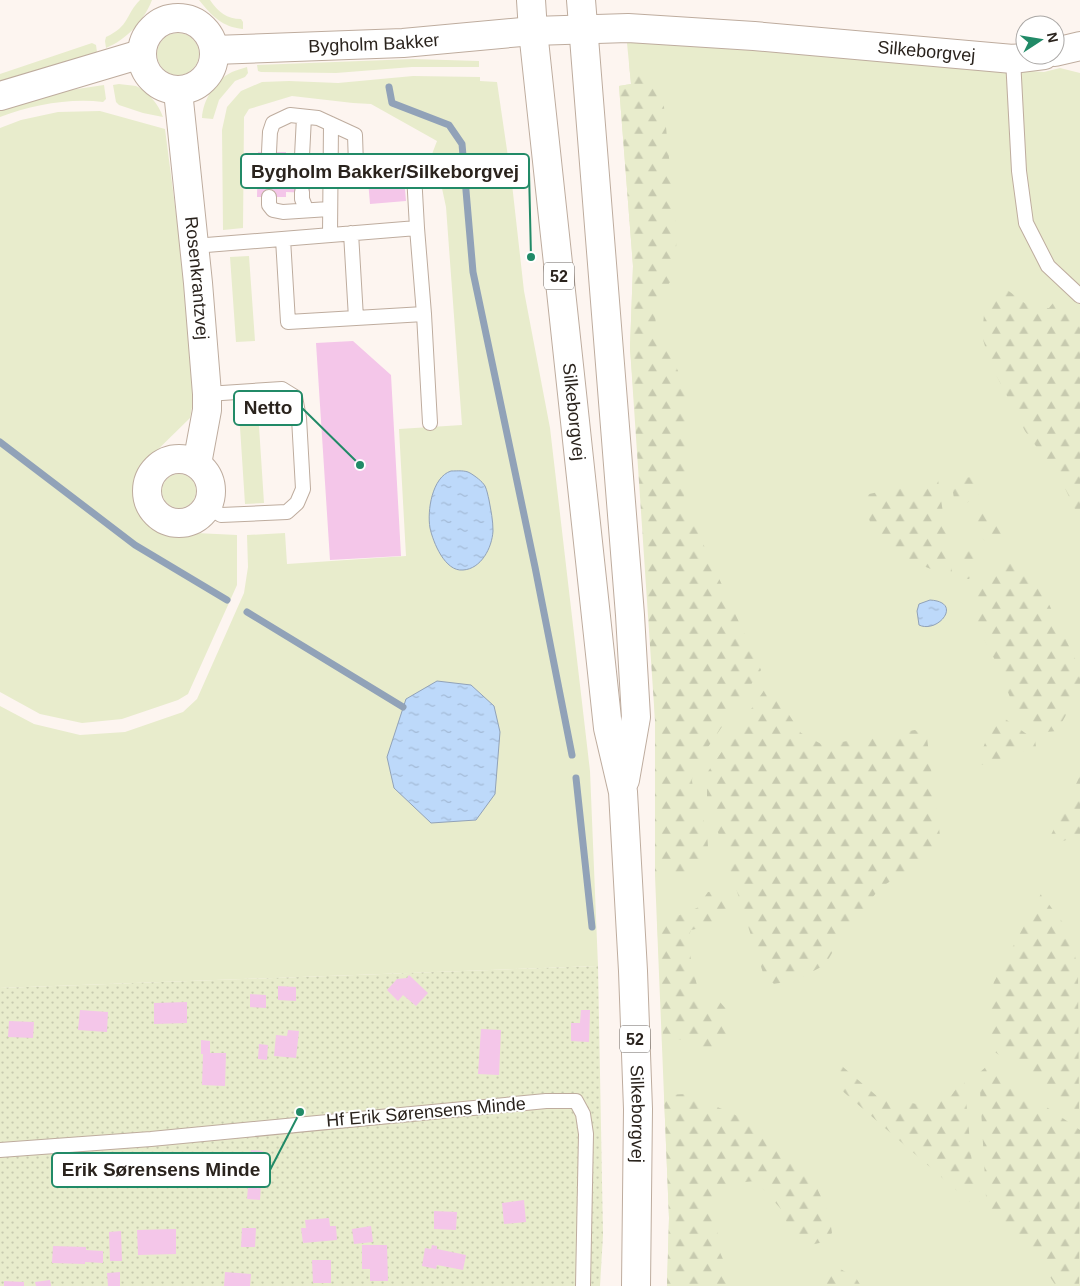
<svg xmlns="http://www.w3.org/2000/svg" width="1080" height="1286" viewBox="0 0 1080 1286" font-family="Arial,sans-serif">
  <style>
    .grass { fill: #e8eccc }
    .forest { fill: url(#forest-firs) }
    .garden { fill: url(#garden-dots) }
    .water { fill: url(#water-ripples); stroke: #91a2b8 }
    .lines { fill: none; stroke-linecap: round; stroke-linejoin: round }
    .stream { stroke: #91a2b8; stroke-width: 7 }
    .building { fill: #f4c6e9 }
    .lane-casing { stroke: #beac9e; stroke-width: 16 }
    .street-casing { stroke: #beac9e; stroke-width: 30 }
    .primary-casing { stroke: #beac9e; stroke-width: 30 }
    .lane { stroke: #fff; stroke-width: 14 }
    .street { stroke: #fff; stroke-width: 28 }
    .primary { stroke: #fff; stroke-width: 28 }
    .labels { text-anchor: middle; stroke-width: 4; stroke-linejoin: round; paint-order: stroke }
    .shield { fill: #fff; stroke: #6a6561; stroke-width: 1 }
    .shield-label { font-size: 16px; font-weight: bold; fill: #2a231d }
    .street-label { font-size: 18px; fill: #2a231d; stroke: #fff }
    .leader { fill: none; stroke: #218a67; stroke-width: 2 }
    .callout-dot { fill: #218a67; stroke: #fff; stroke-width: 2 }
    .callout { fill: #fff; stroke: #218a67; stroke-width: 2 }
    .callout-label { font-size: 19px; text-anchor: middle; font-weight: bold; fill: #2a231d }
  </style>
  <defs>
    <pattern id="forest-firs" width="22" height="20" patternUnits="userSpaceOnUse" patternTransform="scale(1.25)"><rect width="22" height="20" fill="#e8eccc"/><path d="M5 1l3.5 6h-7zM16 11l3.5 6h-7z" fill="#c7caaf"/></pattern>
    <pattern id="garden-dots" width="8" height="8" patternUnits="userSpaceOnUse" patternTransform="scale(1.25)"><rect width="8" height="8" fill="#e8eccc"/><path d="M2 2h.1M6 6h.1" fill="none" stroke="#c7caaf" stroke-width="1.8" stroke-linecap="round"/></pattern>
    <pattern id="water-ripples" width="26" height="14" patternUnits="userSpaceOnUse" patternTransform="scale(1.25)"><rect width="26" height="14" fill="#bdd9fa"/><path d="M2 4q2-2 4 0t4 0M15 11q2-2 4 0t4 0" fill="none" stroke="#a3bad6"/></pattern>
  </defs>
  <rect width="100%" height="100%" fill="#fdf5f0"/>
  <path class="grass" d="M140,0H152C144,21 126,40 106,48L105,41L106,37C130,26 125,15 140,0Z
    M199,0H210C218,12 227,19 241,19L243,22V29C222,27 212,16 199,0Z
    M157 54a21 21 0 1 1 42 0a21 21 0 1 1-42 0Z
    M637,38L1044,72L1060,68L1080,73V1286H667L669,1218L655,876V720L652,629L630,348L633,266L619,86L631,84L627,43Z
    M92,43L96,45L97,52L0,82V74Z
    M413,59L479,61V67H412L336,73L261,72L258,71L257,65Z
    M247,67L248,73L245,77L235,81L219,100L213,119L202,118C203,100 215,80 232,72C236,70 242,69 247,67Z
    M413,76L480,77V81L497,82L512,184L524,291L550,428L590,771L598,966L0,988V706L34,724L80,735L125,732L183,712L197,699L244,593L248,567L247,535L285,533L287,564L406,556L399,429L462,425L446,207L440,179L429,162L437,141L371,104L353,103L292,96L249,109L244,117L243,228L223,230L222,130L227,107L241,91L262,82L289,81L338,83Z
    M119,84C124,85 131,85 136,86C148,91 159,105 163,117L143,113L119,105L116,102L113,85Z
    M104,85L106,99L103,102C69,98 32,105 0,117V108L57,92Z
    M100,111L165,129L185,283L194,397L190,418L138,469L134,492L139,512L152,527L172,535L196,533L237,535V585L188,694L178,700L122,719L82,723L40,714L0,692V128L21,120L58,112Z
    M249,256L255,341L236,342L230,257Z
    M258,411L264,503L245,504L239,412Z
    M162 491a17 17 0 1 1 34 0a17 17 0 1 1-34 0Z"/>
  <path class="forest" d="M629,63L653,81L664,107L677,238L673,278L654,304L656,325L678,371L689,404L684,502L761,670L695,766C694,770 692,776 692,781C695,805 725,855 694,871C686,875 665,875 655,876V720L630,348L633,266L619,86L631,84Z
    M1006,289L1030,307L1049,308L1058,297L1080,316V520L1062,482L1025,431L990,363L982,336L985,304L995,291Z
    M977,476L979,494L956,511L951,480Z
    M938,480L953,578L911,561L872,527L863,503L864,495Z
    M986,506L1012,535L993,549L965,521Z
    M959,532L987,556L969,579H965Z
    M1005,557L1034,573L1080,669V690L1057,731L1046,732L1013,705L997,664L979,630L974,610L976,590Z
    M765,689H772L801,733L823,745L915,730L927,738L940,836L933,853L880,888L842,936L825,965L796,980L774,984L764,976L707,798V773Z
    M1001,716L1035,740L1036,747L981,765L977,763L995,718Z
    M1080,776V835L1055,844L1051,843V835Z
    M721,891C730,901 733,908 728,922L691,930L687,941L698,990L702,997L719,1001L727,1010L728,1034L721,1048L706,1050L692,1039L663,1040L657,919L672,918L697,908L708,892Z
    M1041,894L1070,932L1078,970L1079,1113L988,1047L987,1006L994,982Z
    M836,1061L878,1097L928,1106L951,1096L964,1078L975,1196L970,1202L839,1088Z
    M987,1066L1080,1130L1079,1286H1056L1034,1253L987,1214L979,1073Z
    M686,1094L734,1114L766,1133L796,1158L816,1186L829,1214L832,1233L824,1242L810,1245L794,1238L780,1208L756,1181L733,1183L716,1202L718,1248L735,1286H667L669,1218L664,1095Z
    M837,1267L856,1278L861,1286H816L823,1272Z"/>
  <path class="garden" d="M598,966L603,1235L600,1286H0V988Z"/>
  <path class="water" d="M451,471C458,471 465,470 470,473C475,476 482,481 485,486C487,490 488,496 489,500C491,511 493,520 493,531C492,548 481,569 463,570C445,572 433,542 430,528C427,511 432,477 451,471Z
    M930,600C964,602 938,634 919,625L917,611L919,604Z
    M437,681L471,685L494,706L500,732L495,794L476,820L431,823L394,788L387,757L406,699Z"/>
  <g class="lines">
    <path class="stream" d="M389,87L392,103L449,125L462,144L473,272L535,567L572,755
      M0,442L135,545L227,600
      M247,612L403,707
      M576,778L592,927"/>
  </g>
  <path class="building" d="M258,152H286V156H311L310,193L286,192V197H257Z
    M404,178L406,201L370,204L368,180Z
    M353,341L391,375L401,556L330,560L316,343Z
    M409,975L428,993L416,1006L403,995L398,1001L387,990L397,979L407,978Z
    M278,986L296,987V1001L278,1000Z
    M250,994L266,995V1008L250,1007Z
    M187,1002V1023L154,1024V1003Z
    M80,1010L108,1012L107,1032L78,1030Z
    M581,1010H590L589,1042L571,1041V1023H580Z
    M9,1021L34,1022L33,1038L8,1037Z
    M481,1029L501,1030L499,1075L478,1074Z
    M288,1030L299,1031L296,1058L274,1056L276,1035L287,1036Z
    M201,1040L210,1041V1053H226L225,1086L202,1085L203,1054H201Z
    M259,1044L268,1045L267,1060L258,1059Z
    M251,1150L263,1151L260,1200L247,1199Z
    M524,1200L526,1222L504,1224L502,1203Z
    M434,1211L457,1212L456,1230L434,1229Z
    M329,1218L330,1226H336L337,1240L303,1243L301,1228H306L305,1220Z
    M371,1226L373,1242L354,1244L352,1229Z
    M242,1228H256L255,1247H241Z
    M176,1229V1254L138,1255L137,1230Z
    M121,1231L122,1261H110L109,1232Z
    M362,1245H387L388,1281H370V1269H362Z
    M432,1245L437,1246V1249L466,1255L463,1270L437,1265L436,1269L422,1266L425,1248L431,1249Z
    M53,1246L86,1247V1250L103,1251V1263L85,1262V1264L52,1263Z
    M312,1260H331V1283H313Z
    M120,1272V1286H108L107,1273Z
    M225,1272L251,1274L250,1286H224Z
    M50,1280L51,1286H36L35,1282Z
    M4,1281L24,1282V1286H4Z"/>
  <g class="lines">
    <g class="lane-casing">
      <path id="lane" d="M1013,59L1019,171L1026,223L1048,266L1080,296
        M269,152L270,132L273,123L290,115L318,118L355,135L356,165
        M302,156L304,117
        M330,166L398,162C405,165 410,167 414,174L417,228
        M302,192V199L306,209
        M269,197V205L273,210L283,212L329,209
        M351,233L356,318
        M330,234L331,124
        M283,239L288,322L424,314
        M194,246L417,228L424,314L430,423
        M206,506L221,515L287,512L297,503L303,489L299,418L295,397L282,389L207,394
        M0,1150L151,1139L546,1101H576L583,1114L586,1134L583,1286"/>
    </g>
    <g class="street-casing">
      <g id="street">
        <circle cx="178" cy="54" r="36"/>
        <path id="s1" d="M214,50L403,43L533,31L628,28L754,36L1013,59L1044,55"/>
        <path d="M1055,52L1080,46"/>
        <path id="s2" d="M178,91L198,283L207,394V410L197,464"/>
        <path d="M0,96L141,54"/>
        <circle cx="179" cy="491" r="32"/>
      </g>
    </g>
    <g class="primary-casing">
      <g id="primary">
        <path id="s3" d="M531,0L533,31L608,728L623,792L633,971L638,1109L636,1286"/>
        <path d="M581,0L630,615L636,717L625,780"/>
      </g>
    </g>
    <use href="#lane" class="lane"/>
    <use href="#street" class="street"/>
    <use href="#primary" class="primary"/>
  </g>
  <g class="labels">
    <g class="shield">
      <rect x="544" y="262.5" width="30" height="27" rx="4"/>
      <rect x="620" y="1025.5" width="30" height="27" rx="4"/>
    </g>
    <g class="shield-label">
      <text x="559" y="282">52</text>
      <text x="635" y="1045">52</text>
    </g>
    <g class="street-label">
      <text dy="6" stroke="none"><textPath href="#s1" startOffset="160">Bygholm Bakker</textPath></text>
      <text dy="6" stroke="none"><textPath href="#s1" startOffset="714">Silkeborgvej</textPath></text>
      <text dy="6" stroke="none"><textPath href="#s2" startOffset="188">Rosenkrantzvej</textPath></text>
      <text dy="6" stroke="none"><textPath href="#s3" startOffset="414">Silkeborgvej</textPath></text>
      <text transform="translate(426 1112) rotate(-5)" y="6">Hf Erik Sørensens Minde</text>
      <text dy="6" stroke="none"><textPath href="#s3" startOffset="1120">Silkeborgvej</textPath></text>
    </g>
  </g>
  <path class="leader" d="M531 257L529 171M360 465L302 408M300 1112L270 1170"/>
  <g class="callout-dot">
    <circle cx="531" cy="257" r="5"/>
    <circle cx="360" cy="465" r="5"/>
    <circle cx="300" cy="1112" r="5"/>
  </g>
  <g class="callout">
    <rect x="241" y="154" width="288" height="34" rx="5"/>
    <rect x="234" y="391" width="68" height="34" rx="5"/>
    <rect x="52" y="1153" width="218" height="34" rx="5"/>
  </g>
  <g class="callout-label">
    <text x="385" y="178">Bygholm Bakker/Silkeborgvej</text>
    <text x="268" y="414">Netto</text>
    <text x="161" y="1176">Erik Sørensens Minde</text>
  </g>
  <g transform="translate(1040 40) rotate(78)"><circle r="24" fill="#ffffff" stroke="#aaa7a5"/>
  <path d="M0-4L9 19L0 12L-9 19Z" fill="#218a67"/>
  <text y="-8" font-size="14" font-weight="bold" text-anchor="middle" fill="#2a231d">N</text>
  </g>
</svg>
